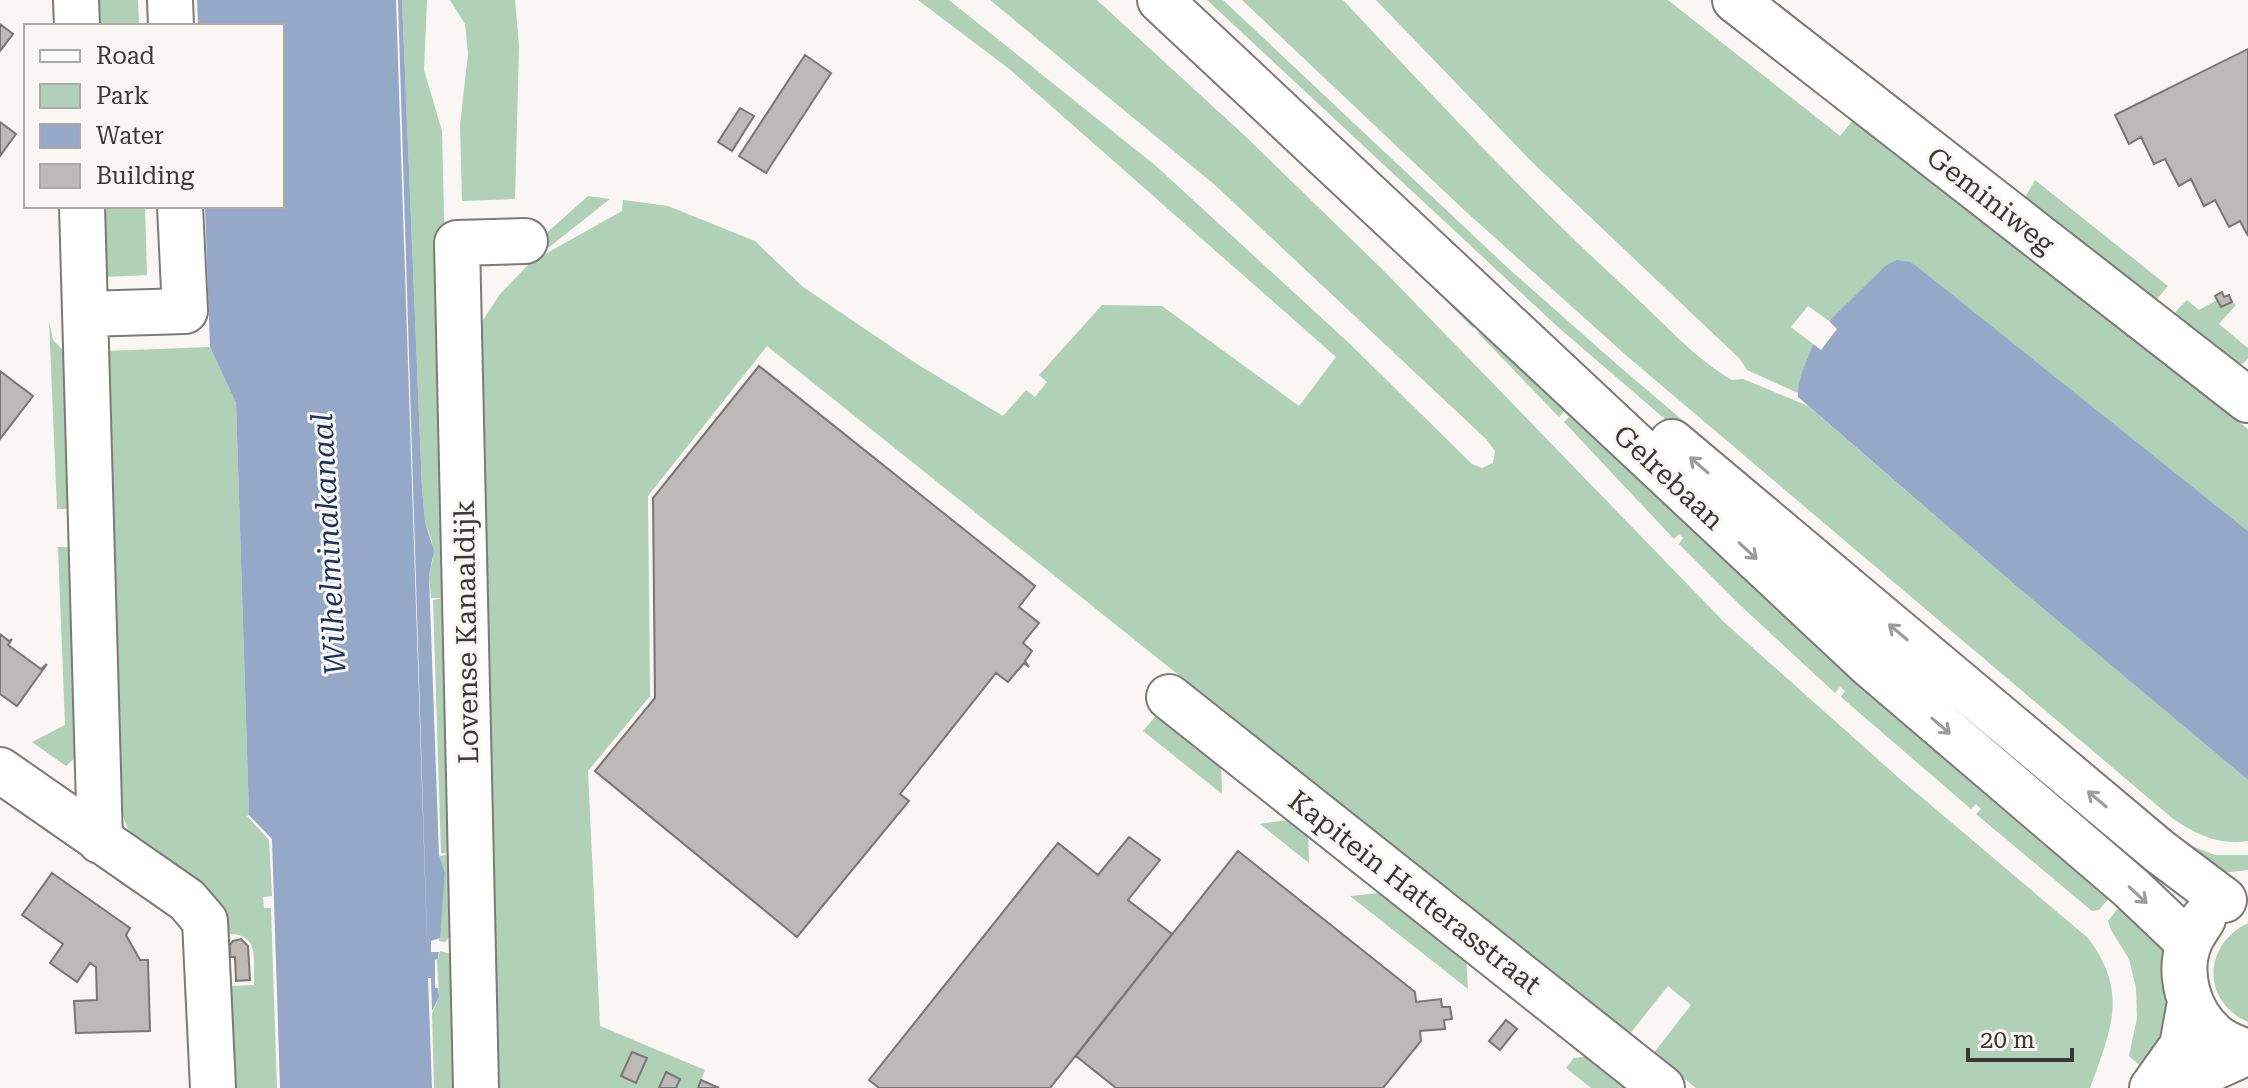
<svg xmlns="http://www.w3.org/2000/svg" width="2248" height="1088" viewBox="0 0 2248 1088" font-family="'Roboto Serif',serif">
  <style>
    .green { fill: #b0d0b7 }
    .water { fill: #96a8c8 }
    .building { fill: #bcb9b6; stroke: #797673; stroke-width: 2 }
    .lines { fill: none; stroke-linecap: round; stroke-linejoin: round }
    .minor-casing { stroke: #7d7a77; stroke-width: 48 }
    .minor { stroke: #fff; stroke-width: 44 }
    .oneway { stroke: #9c9c9a }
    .labels { text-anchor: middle; stroke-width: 6; stroke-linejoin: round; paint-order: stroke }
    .street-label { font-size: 28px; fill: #393836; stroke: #f9f6f3 }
    .water-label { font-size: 30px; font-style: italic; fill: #1b325c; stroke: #f9f6f3 }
  </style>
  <rect width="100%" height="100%" fill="#f9f6f3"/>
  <path class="green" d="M94,0H138L139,26H94Z
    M402,0H427L424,70L442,131L465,1088H434L432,1013L439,997L437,962L440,951L451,954L449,937L445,942L439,941L445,873L439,856L451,854L441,853L433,600L443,598H431L429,575L433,558L432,541L425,522L422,488Z
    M450,0H515L519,46L515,199L462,201L460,125L468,54L465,24Z
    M918,0H949L1156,166L1350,344L1472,464L1482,468L1493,463L1495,451L1486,439L1215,185L990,0H1097L1244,135L1385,272L1725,623L1900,779L2088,938C2129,992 2111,1030 2090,1088H1696L1653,1054L1691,1005L1668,986L1629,1035L767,346L648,496L650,696L588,771L600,1026L705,1070L698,1088H484L477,329L500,294L531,262L622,211L623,200L668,206L755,241L803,287L917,364L1003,416L1026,390L1035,397L1047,382L1039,375L1102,305L1162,306L1299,406L1336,357L1008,68Z
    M1207,0H1223L1509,269L1620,367L1828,544L1821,553L1559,328Z
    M1242,0H1343C1436,99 1529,200 1630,292C1662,321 1694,358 1732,380L1743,379L1808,406L2022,591L2248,780V841C2217,845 2197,835 2172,818L1628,357L1463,209Z
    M1376,0H1668L1840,136L1854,119L1858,118L2248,429V531L1910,262L1885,266L1829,321L1808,306L1791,327L1813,344C1807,361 1799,375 1798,393L1747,370L1740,359L1532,162Z
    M2035,180L2168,286L2156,300L2024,199Z
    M588,196L610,199L543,252L542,237Z
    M100,206H145L147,275L103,277Z
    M1371,226L2117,889L2099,910L2092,911L1976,814L1981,809L1976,804L1971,809L1841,697L1845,691L1840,687L1835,693L1741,606L1679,544L1683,538L1679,534L1674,539L1564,422L1569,417L1564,412L1559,417L1478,333L1484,328L1479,323L1473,328Z
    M2187,300L2199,310L2217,300L2221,307L2232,302L2236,305L2219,324L2248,348V358L2244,363L2230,366L2174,319L2176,311Z
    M49,321L53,340L67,354L69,509H57Z
    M210,347L236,403L249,815L247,816L269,840L272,896L263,897L264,908H271L277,1088H231L227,986L254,985C253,959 261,932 225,934L138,844L127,827L120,808L105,351Z
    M58,547H73L77,756L66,766L32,742L65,725Z
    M1160,711L1221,760L1222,794L1143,731Z
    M1296,819L1308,828L1309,863L1260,824Z
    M2184,843L2215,855H2248V870L2222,873Z
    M1388,892L1466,954L1468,989L1350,896Z
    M2127,897L2161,939L2164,950L2163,976L2168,1026L2146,1071L2129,1056L2137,1018L2136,988L2129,959L2111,930L2108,921Z
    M2248,923V1022C2201,1001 2203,945 2248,923Z
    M1592,1056L1633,1088H1591L1566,1068L1574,1058Z"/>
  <path class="water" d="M197,0H396L428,970L398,0H402L422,488L425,522L434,551L429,575L439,855L445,873L440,938L431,941V952H439L437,962V959L435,960V988H438L439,997L432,1011L431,978H428L432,1088H280L272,839L249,815L236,403L210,347L205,206H282V26H198Z
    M1897,260L1910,262L1915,265L2248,531V780L2022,591L1798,397C1798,375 1806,364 1813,344L1821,350L1837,329L1829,321L1885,266Z"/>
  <path class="building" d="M0,24L13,34L0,51Z
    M2248,49V236L2240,221L2229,227L2215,200L2204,206L2191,179L2179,186L2165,159L2154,164L2141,137L2129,144L2115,115Z
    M805,55L831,73L766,173L739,156Z
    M740,108L754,116L732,151L718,142Z
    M0,122L16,134L0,156Z
    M2222,292L2224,297L2229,295L2232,302L2221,307L2215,296Z
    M759,366L1035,586L1019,607L1039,623L1023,643L1032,651L1025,661L1029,667L1024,663L1008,682L996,673L900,794L909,801L797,937L595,771L655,698L653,498Z
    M0,371L33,396L0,439Z
    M0,634L9,641L12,639L8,645L41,669L47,664L17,706L0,694Z
    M1129,837L1160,860L1128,900L1172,934L1050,1088H879L869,1080L1058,843L1098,875Z
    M1238,851L1415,992L1416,1002L1441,999L1442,1007H1450L1452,1019L1444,1020L1445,1029L1420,1031L1421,1041L1383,1088H1116L1076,1056Z
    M52,873L130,928L126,935L140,960H148L150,1031L76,1033L74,1001L97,1000L96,967L90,963L77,982L50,963L63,944L22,915Z
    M241,939L248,946L250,980L236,981L235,957H230V945L233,941Z
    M1506,1020L1517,1029L1500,1050L1489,1041Z
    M632,1052L647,1058L636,1083L621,1076Z
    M666,1072L680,1079L676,1088H659Z
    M701,1080L719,1088H698Z"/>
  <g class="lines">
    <g class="minor-casing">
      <path id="minor" d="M76,0L77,26
        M170,0L171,26
        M1160,0L1869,664L2130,887L2189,943
        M1735,0L2248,400
        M82,206L100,841
        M85,314L185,311L180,206
        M1672,442L2159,851L2224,900
        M1169,697L1662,1088
        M0,770L187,900L205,921L213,1088
        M2203,919C2199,926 2193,934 2190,941C2177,972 2188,1013 2214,1035C2224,1044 2236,1048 2248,1052
        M476,1088L457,243L525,241
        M2152,1088L2182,1046L2190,1002
        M2192,1088L2211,1069L2248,1052"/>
    </g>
    <use href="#minor" class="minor"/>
  </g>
  <defs><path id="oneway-shaft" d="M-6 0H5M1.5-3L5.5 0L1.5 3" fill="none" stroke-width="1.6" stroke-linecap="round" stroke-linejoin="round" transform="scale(2)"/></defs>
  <g class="oneway">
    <use href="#oneway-shaft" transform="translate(1699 465) rotate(-139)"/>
    <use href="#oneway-shaft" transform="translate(1748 551) rotate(43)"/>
    <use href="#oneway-shaft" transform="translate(1898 632) rotate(-140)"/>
    <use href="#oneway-shaft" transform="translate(1941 726) rotate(41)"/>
    <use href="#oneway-shaft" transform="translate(2097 799) rotate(-140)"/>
    <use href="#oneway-shaft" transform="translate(2138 895) rotate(43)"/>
  </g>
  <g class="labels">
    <g class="street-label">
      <text transform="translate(1991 200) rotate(38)" y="10">Geminiweg</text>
      <text transform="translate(1669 477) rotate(43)" y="10">Gelrebaan</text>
      <text transform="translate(466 632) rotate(-91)" y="10">Lovense Kanaaldijk</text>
      <text transform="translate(1415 892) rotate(38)" y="10">Kapitein Hatterasstraat</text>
    </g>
    <g class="water-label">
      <text transform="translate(329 544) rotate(-93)" y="10">Wilhelminakanaal</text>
    </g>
  </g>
  <rect x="24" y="24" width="260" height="184" fill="#f9f6f3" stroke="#acaaa7" stroke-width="2"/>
  <rect x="40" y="50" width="40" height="12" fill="#ffffff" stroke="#acaaa7" stroke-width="2"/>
  <text x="96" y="64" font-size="24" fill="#393836">Road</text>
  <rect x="40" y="84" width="40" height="24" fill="#b0d0b7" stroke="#acaaa7" stroke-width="2"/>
  <text x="96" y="104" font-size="24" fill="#393836">Park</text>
  <rect x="40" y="124" width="40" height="24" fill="#96a8c8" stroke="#acaaa7" stroke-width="2"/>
  <text x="96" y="144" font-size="24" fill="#393836">Water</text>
  <rect x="40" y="164" width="40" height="24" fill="#bcb9b6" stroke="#acaaa7" stroke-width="2"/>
  <text x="96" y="184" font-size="24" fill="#393836">Building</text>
  <path d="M1968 1048v12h104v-12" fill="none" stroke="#393836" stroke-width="4"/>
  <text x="1980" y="1048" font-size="24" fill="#393836" stroke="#f9f6f3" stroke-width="6" paint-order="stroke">20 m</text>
</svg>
